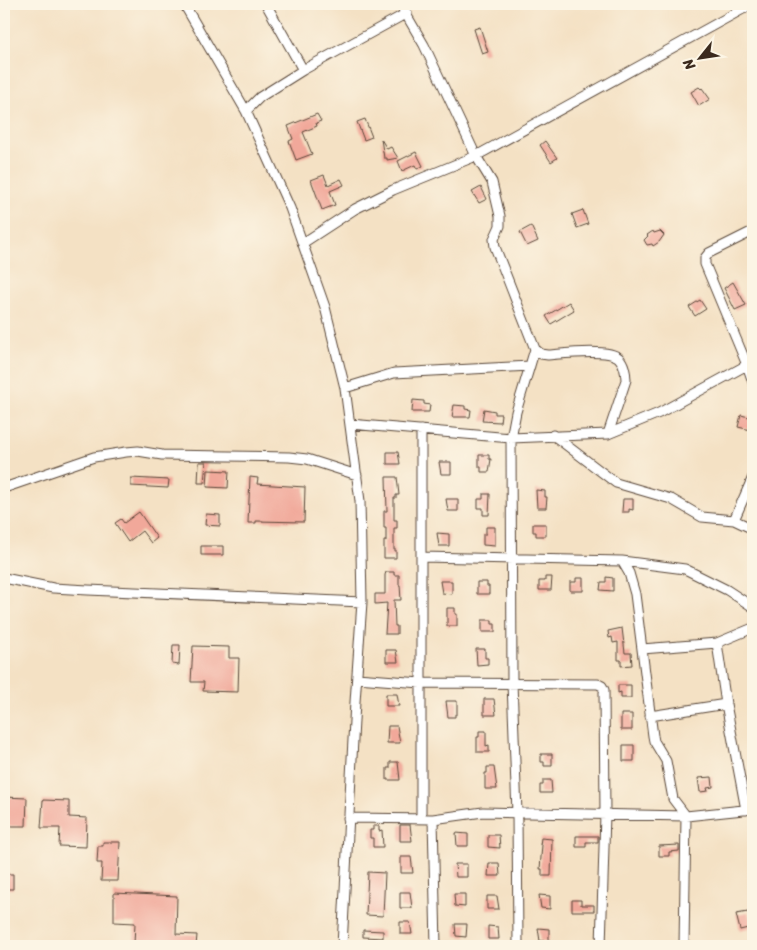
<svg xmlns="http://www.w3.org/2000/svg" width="757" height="950" viewBox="0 0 757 950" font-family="Sriracha,sans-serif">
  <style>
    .building { fill: #f1a89a }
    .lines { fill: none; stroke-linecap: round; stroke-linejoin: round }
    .minor-casing { stroke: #574537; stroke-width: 11 }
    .minor { stroke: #fff; stroke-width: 9 }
  </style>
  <rect width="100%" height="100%" fill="#fcf5e5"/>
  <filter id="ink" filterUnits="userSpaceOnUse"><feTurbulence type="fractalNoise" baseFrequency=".02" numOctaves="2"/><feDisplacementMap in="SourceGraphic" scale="10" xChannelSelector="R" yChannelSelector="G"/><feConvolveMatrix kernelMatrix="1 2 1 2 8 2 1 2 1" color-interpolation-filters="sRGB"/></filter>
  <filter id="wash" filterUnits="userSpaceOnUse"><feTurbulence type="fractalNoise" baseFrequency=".0096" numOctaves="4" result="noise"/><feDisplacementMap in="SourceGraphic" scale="20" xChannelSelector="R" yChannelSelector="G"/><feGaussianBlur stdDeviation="1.12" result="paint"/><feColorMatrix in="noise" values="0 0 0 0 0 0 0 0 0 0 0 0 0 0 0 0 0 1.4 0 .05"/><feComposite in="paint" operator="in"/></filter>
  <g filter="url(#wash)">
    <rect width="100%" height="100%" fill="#f4e1c4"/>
    <g id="blocks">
      <path class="building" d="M480,27L488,52L482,54L474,29Z
        M699,87L701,89L702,88L710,99L699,106L691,92Z
        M317,114L321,121L316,123L317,126L303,132L312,154L296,160L289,141L293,139L288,126Z
        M365,119L372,137L364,140L357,122Z
        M381,139L387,149L391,147L398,158L387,160V158H384Z
        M545,141L557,158L551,162L540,145Z
        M416,152L423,166L417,169L415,165L402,171L398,161Z
        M324,175L328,185L341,179L344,185L330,191L335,205L322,210L311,180Z
        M481,187L487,199L479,203L472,192Z
        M583,210L588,224L577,228L572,214Z
        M531,226L538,241L527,246L520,232Z
        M653,231L654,233L660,231L664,235L659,242L653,246L652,244L647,245L644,240L648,236L647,235Z
        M733,282L746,305L735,310L724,288Z
        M700,300L706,309L695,316L689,307Z
        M569,302L574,310L551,324L546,316Z
        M413,400L424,401V404L430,405L429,412H412Z
        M454,405L465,406V409L471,410L470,417H452Z
        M484,409L495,411V414H501L500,422L482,421Z
        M741,415L753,418L751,430L738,427Z
        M387,452H398L400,464H387Z
        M479,455H489V459H491L489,472H481V467H479Z
        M199,462H206L204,483H198Z
        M439,462H451V474H441Z
        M208,470L229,471L228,488L207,487Z
        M250,477L258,478L257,484L305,487L304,522L256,521V523H248Z
        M386,477H397L399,495H396V498H394V520H397V528H394V550H396V558H384V541H386V528H384V511H387Z
        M131,478L169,480L168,488L131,486Z
        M536,490L545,491V497H547L546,508H537Z
        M483,494H490L489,515H483V508H478V499H483Z
        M446,499H458V511H448Z
        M623,499H633V510L629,509V512H622Z
        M139,512L157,538L151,543L142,531L128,542L115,523L121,519L124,523Z
        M206,514L220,515V526L205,525Z
        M533,524H546V536H536V532H533Z
        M486,527H495V546L483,545V534H486Z
        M437,533L449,534V546H439Z
        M201,546H223V555H201Z
        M386,572H394V575H399V585H400L401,600H394L395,626H397V634H385L387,603L375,604V594H385V575Z
        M545,577H552L551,590H539V581H545Z
        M606,577L613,578V591L600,590L601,582H606Z
        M576,578H583V591H570V582H576Z
        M440,581H452V594L442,593Z
        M477,582H487V586H489V594H477Z
        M447,608H455V614H457V626H447Z
        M482,620H492V624H495V632H482Z
        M622,628L625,653H631L632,665L621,666V660H618V642L613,643L612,637L609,638L608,631Z
        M173,645H180L179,665L172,664Z
        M193,646L229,647V658H239L238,692L203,691L204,682H191Z
        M476,649H485V658H488V664L477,665Z
        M386,650H396L398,662H386Z
        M618,685H631V698H621V692L618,693Z
        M386,694H397L399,706H386Z
        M484,699H494L496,715H484Z
        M446,701H457V714H455V717H448Z
        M621,714H632V730H621Z
        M388,726H397L400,743H387Z
        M479,731H486V746L489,745V752H477V737H479Z
        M623,745H634V761H623Z
        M541,754H552V766H544V762H541Z
        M390,762H398L400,780H387V768H390Z
        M487,767H494L497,789H485V773H487Z
        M712,777L713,787L707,788L708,791L700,792L698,778Z
        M543,780H551L552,793H540V785H543Z
        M4,797L27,798L26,826H4Z
        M43,800L69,801V817L87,818L86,847L59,846L60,828H41Z
        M400,825H410L412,841H400Z
        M373,826H379V831L382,830L383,847H373V838H370V830H373Z
        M456,833L468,834V846H457Z
        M488,835H499L500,848L488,847Z
        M576,836H598V842H586V847H576Z
        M541,838L552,839L551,876H542V869H540L542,845H540Z
        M103,842H120L118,881H101L102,863H97L98,846H103Z
        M679,845V851L669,852V856H659V846Z
        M401,857H411L413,873H401Z
        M489,863H499L500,876H488Z
        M455,864H467V877H456Z
        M368,872L385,873L383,916L366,915Z
        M4,874H13V889H4Z
        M400,892H410L412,908H400Z
        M114,893L177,896L176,934L197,935L196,946L134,944L135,923L114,922Z
        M454,894H465V907L455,906Z
        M539,895L550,896V909L541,908Z
        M487,896H497L499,909H487Z
        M572,900H581V905H594V911H572Z
        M748,912L752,927L740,930L736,914Z
        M400,922H410L412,934H400Z
        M455,924H467L466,937L456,936Z
        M488,926L498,927L499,939H488Z
        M538,928L549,929V941H540Z
        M363,930L383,931V938L363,937Z"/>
    </g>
  </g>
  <g filter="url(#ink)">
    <use href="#blocks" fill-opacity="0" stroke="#574537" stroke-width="1"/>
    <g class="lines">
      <g class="minor-casing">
        <path id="minor" d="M184,4L246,111L290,208L325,307L345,388L360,501L362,602L355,702L342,946
          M266,4L303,70
          M400,4L424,45L476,156L492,182L500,216V226L494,239L495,247L535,349L516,412L511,438L608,434L659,413L747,365L705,264V258L709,253L753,231
          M246,111L260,97L303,70L407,13
          M303,243L355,209L393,190L476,156L752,4
          M535,349L541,354L548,355C562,354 609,348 619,358C624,363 626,373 626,380L608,434
          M747,365L753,382
          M345,388L394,373L530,366
          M350,424L511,438L512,683L517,813L518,946
          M421,430V818
          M553,435L616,483L671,499L702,517L734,520L753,529
          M4,488L94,457L126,452L138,451L162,455L289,457L307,459L357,475
          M734,520L753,477
          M421,557L622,561L685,569L727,590L753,607
          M622,561L629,573L635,594L653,736L654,741L666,761L673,799L686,816L684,946
          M4,578L53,588L88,590L362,602
          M717,643L726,704L746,810
          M642,649L717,643L753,628
          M357,678L421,683L598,684L602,686L604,690L605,814L601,946
          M650,716L726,704
          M348,818L433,819L483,812L686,816L753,809
          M433,819L436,946"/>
      </g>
      <use href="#minor" class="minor"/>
    </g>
  </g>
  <rect width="757" height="950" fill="none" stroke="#fcf5e5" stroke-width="20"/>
  <g transform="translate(700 58) rotate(240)" stroke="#fcf5e5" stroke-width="4" paint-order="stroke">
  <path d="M0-4L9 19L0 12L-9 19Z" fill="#3b2a1e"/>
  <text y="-8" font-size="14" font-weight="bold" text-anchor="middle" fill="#3b2a1e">N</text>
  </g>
</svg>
